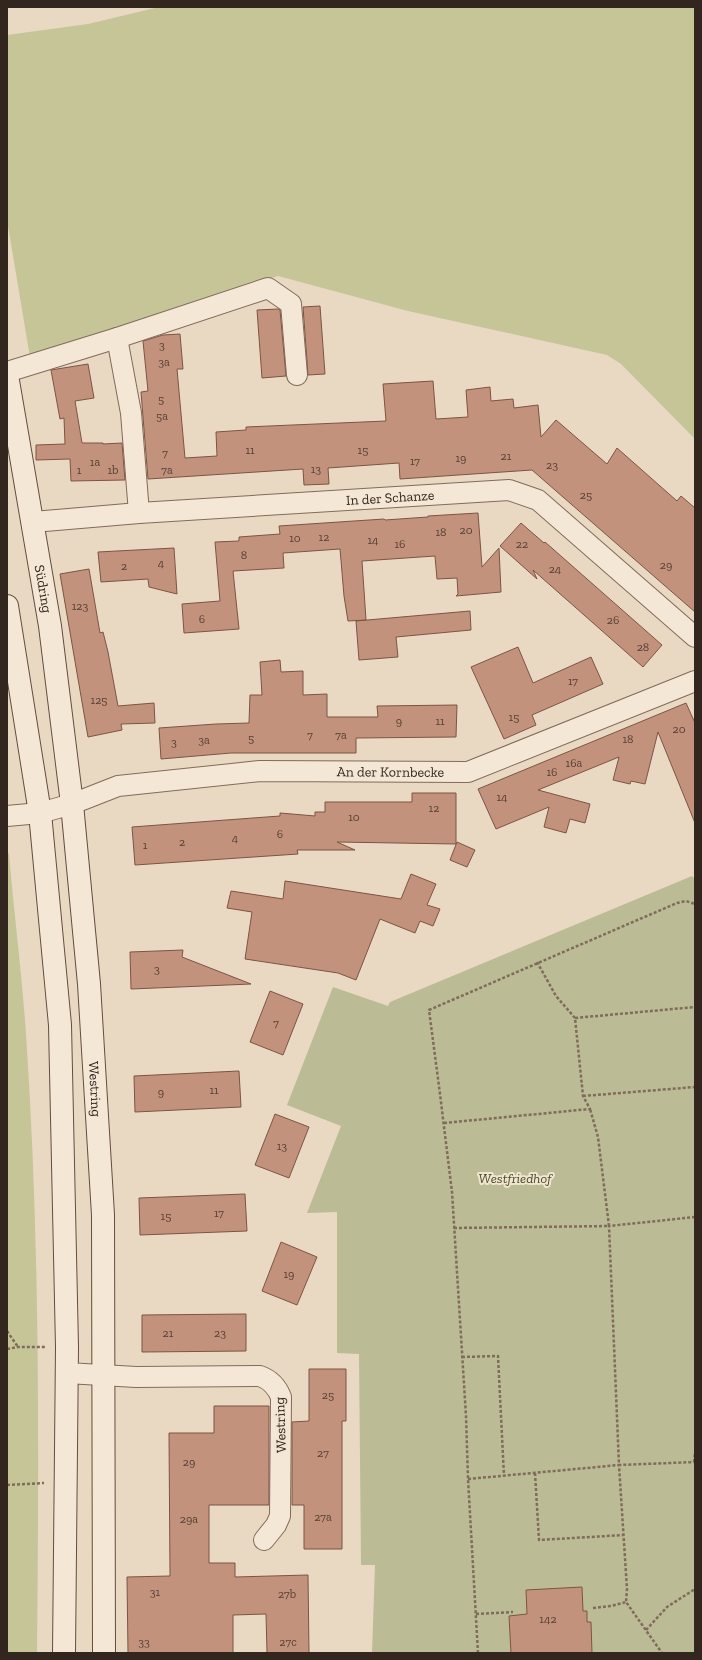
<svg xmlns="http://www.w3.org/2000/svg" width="702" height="1660" viewBox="0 0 702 1660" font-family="'Zilla Slab',serif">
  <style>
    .green { fill: #c5c598 }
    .cemetery { fill: #bbbb96 }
    .building { fill: #c3927c; stroke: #7d5444 }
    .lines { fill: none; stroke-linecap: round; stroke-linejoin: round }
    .minor-casing { stroke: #816b5b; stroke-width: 22 }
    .secondary-casing { stroke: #634d3f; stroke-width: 24 }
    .path { stroke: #816b5b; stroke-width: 2.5; stroke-dasharray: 3 2; stroke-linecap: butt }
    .minor { stroke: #f5e7d5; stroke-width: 20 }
    .secondary { stroke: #f5e7d5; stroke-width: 22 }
    .labels { text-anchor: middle; stroke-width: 4; stroke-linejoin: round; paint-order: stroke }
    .number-label { font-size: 12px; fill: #564136 }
    .street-label { font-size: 14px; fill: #32261e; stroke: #f1e4d1 }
    .park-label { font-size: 14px; font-style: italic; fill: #474d27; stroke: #f1e4d1 }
  </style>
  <rect width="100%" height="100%" fill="#e9d9c2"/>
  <path class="green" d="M159,7H695V439L621,364L607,355L408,311L278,276L30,357L7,220V35L88,24Z
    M7,851L9,854C14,914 22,974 26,1034C40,1240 39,1447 37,1653H7Z"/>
  <path class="cemetery" d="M692,876L695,879V1653H372L375,1565H361L359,1354L337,1353V1212L307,1213L341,1126L287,1105L333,987L388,1006L390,1002Z"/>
  <path class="building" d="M320,306L325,374L308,375L303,307Z
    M278,309L280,310L286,376L262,378L257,310Z
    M180,334L183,369H177L185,458L217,456L216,432L246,430V427L386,421L383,384L433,381L436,419L468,417L466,390L490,387L491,401L513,399L514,408L538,405L541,437L556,420L607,464L617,448L677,501L681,496L695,508V612L532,470L400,479L399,463L328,468L329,484L304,485L303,469L148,479L141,392L148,391L143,341L163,335Z
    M88,364L94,398L75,401L82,443H103V444L122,443L125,480L71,481L70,459L36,460V445L65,444L64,418L60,419L51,370Z
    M478,513L482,567L499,548L501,592L456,596L458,594L457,578L437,579L435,556L362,561L366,620L348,621L344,596L340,549L283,553L284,568L233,571L239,629L184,633L182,604L220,601L215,542L239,541V537L280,534L279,526L384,519L385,520L428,517V516Z
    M521,523L544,543L545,542L662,645L643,667L533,570L537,579L500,546Z
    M174,548L177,594L149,587L148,579L101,582L98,552Z
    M89,569L100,633L103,632L108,652L118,706L154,703L155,723L121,724L122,730L88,737L60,574Z
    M470,611L471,630L396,637L398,657L359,660L356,621Z
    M518,647L533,683L591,657L603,684L532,715L536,725L504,739L471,667Z
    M280,660L281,672L303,671V695L327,694V717H378L377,706L457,705L456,737L356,738V753H231L161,759L159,728L216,724L249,723L250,695H262L260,662Z
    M686,703L695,723V823L658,732L645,784L631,781L630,784L613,780L619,757L538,790L590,804L585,823L570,819L566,833L544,827L549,807L496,829L478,789Z
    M412,793H456V844L337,842L355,850H297L298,854L135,865L132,827L280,816V813L315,816V812H325V802H412Z
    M457,842L475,850L467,867L450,860Z
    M411,874L436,884L427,905L440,909L433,926L420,921L415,933L380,919L356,980L338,973L245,959L252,912L227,908L231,891L283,899L285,881L401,899Z
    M183,950L182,957L251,984L131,989L130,952Z
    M270,991L303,1004L283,1055L250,1042Z
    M239,1071L241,1107L135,1112L134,1076Z
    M275,1114L309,1127L289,1178L255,1165Z
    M245,1194L247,1231L140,1235L139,1198Z
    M281,1242L317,1257L297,1305L262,1291Z
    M246,1314V1351L142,1352V1315Z
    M309,1369H346V1421H342V1549H304V1505H292V1422L309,1421Z
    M214,1406H269V1505H209V1563H235V1577L308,1575L309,1653H267L266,1614L233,1615V1653H128L127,1577L170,1576L169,1433H214Z
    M582,1587L583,1611H587V1622H591L592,1653H511L509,1616L527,1614L526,1590Z"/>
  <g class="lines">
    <g class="minor-casing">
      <g id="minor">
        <path d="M117,338L131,413L139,513"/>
        <path d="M7,372L117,338L268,288L291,304L297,375"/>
        <path id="s1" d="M33,522L139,513L509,490L538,500L695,637"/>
        <path id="s2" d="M7,816L40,813L72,804L118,786L260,771L468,772L695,681"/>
        <path d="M67,1373L136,1377L260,1376C271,1380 277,1387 281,1397L280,1516L276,1525L264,1540"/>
      </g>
    </g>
    <g class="secondary-casing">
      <g id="secondary">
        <path id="s3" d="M7,375L50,626L72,804L89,984L103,1215L104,1653"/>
        <path d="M7,606L40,813L60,1025L67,1347L64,1653"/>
      </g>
    </g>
    <path class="path" d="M537,962L556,996L575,1018
      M583,1096L695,1087
      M444,1123L590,1109L583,1096L575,1018L695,1007
      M695,1217L609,1226L619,1465L695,1462
      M454,1228L609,1226L598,1137L590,1109
      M7,1331L18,1347
      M7,1349L18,1347H46
      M462,1357L498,1356L504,1476
      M694,1462L695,1453
      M535,1473L539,1540L624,1535
      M468,1479L619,1465L627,1589L626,1602L662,1653
      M7,1485L44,1483
      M593,1608L611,1606L626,1602
      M476,1614L513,1612
      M646,1630L667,1607L695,1589
      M478,1653L468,1479L466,1416L452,1192L440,1094L429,1010L677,903L686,901L695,904"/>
    <use href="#minor" class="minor"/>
    <use href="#secondary" class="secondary"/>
  </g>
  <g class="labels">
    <g class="number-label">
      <text x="162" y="349">3</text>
      <text x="164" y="366">3a</text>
      <text x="161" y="403">5</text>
      <text x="162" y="420">5a</text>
      <text x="250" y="454">11</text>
      <text x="363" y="454">15</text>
      <text x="165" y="457">7</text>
      <text x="506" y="460">21</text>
      <text x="461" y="462">19</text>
      <text x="415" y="465">17</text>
      <text x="95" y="466">1a</text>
      <text x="552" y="469">23</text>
      <text x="316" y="473">13</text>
      <text x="79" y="474">1</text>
      <text x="113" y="474">1b</text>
      <text x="167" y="474">7a</text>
      <text x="586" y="499">25</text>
      <text x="466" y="534">20</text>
      <text x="441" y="536">18</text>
      <text x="324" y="541">12</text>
      <text x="295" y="542">10</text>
      <text x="373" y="544">14</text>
      <text x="400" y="548">16</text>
      <text x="522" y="548">22</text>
      <text x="244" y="559">8</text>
      <text x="161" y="567">4</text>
      <text x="666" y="569">29</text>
      <text x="124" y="570">2</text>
      <text x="555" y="573">24</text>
      <text x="80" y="610">123</text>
      <text x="202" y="623">6</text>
      <text x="613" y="624">26</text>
      <text x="643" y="651">28</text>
      <text x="573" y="685">17</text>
      <text x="99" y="704">125</text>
      <text x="514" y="721">15</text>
      <text x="399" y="725">9</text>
      <text x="440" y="725">11</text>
      <text x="679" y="733">20</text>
      <text x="310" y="739">7</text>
      <text x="341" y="739">7a</text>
      <text x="251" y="742">5</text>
      <text x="628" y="743">18</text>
      <text x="204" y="744">3a</text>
      <text x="174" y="746">3</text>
      <text x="574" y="767">16a</text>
      <text x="552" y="776">16</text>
      <text x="502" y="801">14</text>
      <text x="434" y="812">12</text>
      <text x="354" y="821">10</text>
      <text x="280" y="838">6</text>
      <text x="235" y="842">4</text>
      <text x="182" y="846">2</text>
      <text x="145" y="849">1</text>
      <text x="157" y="973">3</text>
      <text x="276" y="1027">7</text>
      <text x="214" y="1094">11</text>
      <text x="161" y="1096">9</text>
      <text x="282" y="1150">13</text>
      <text x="219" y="1217">17</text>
      <text x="166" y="1220">15</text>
      <text x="289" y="1278">19</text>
      <text x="168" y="1337">21</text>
      <text x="220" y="1337">23</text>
      <text x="328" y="1399">25</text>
      <text x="323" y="1457">27</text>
      <text x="189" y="1466">29</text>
      <text x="323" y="1521">27a</text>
      <text x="189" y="1523">29a</text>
      <text x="155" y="1596">31</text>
      <text x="287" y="1598">27b</text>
      <text x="548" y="1623">142</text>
      <text x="144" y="1646">33</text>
      <text x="288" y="1646">27c</text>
    </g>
    <g class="street-label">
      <text dy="5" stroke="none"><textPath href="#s1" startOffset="358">In der Schanze</textPath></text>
      <text dy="5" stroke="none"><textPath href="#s3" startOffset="217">Südring</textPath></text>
      <text dy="5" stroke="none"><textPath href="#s2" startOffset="389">An der Kornbecke</textPath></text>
      <text dy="5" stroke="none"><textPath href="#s3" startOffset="720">Westring</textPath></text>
      <text transform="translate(280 1425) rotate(-92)" y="5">Westring</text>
    </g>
    <g class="park-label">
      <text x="515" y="1183">Westfriedhof</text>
    </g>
  </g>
  <rect width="702" height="1660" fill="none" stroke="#32261e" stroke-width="16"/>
</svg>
